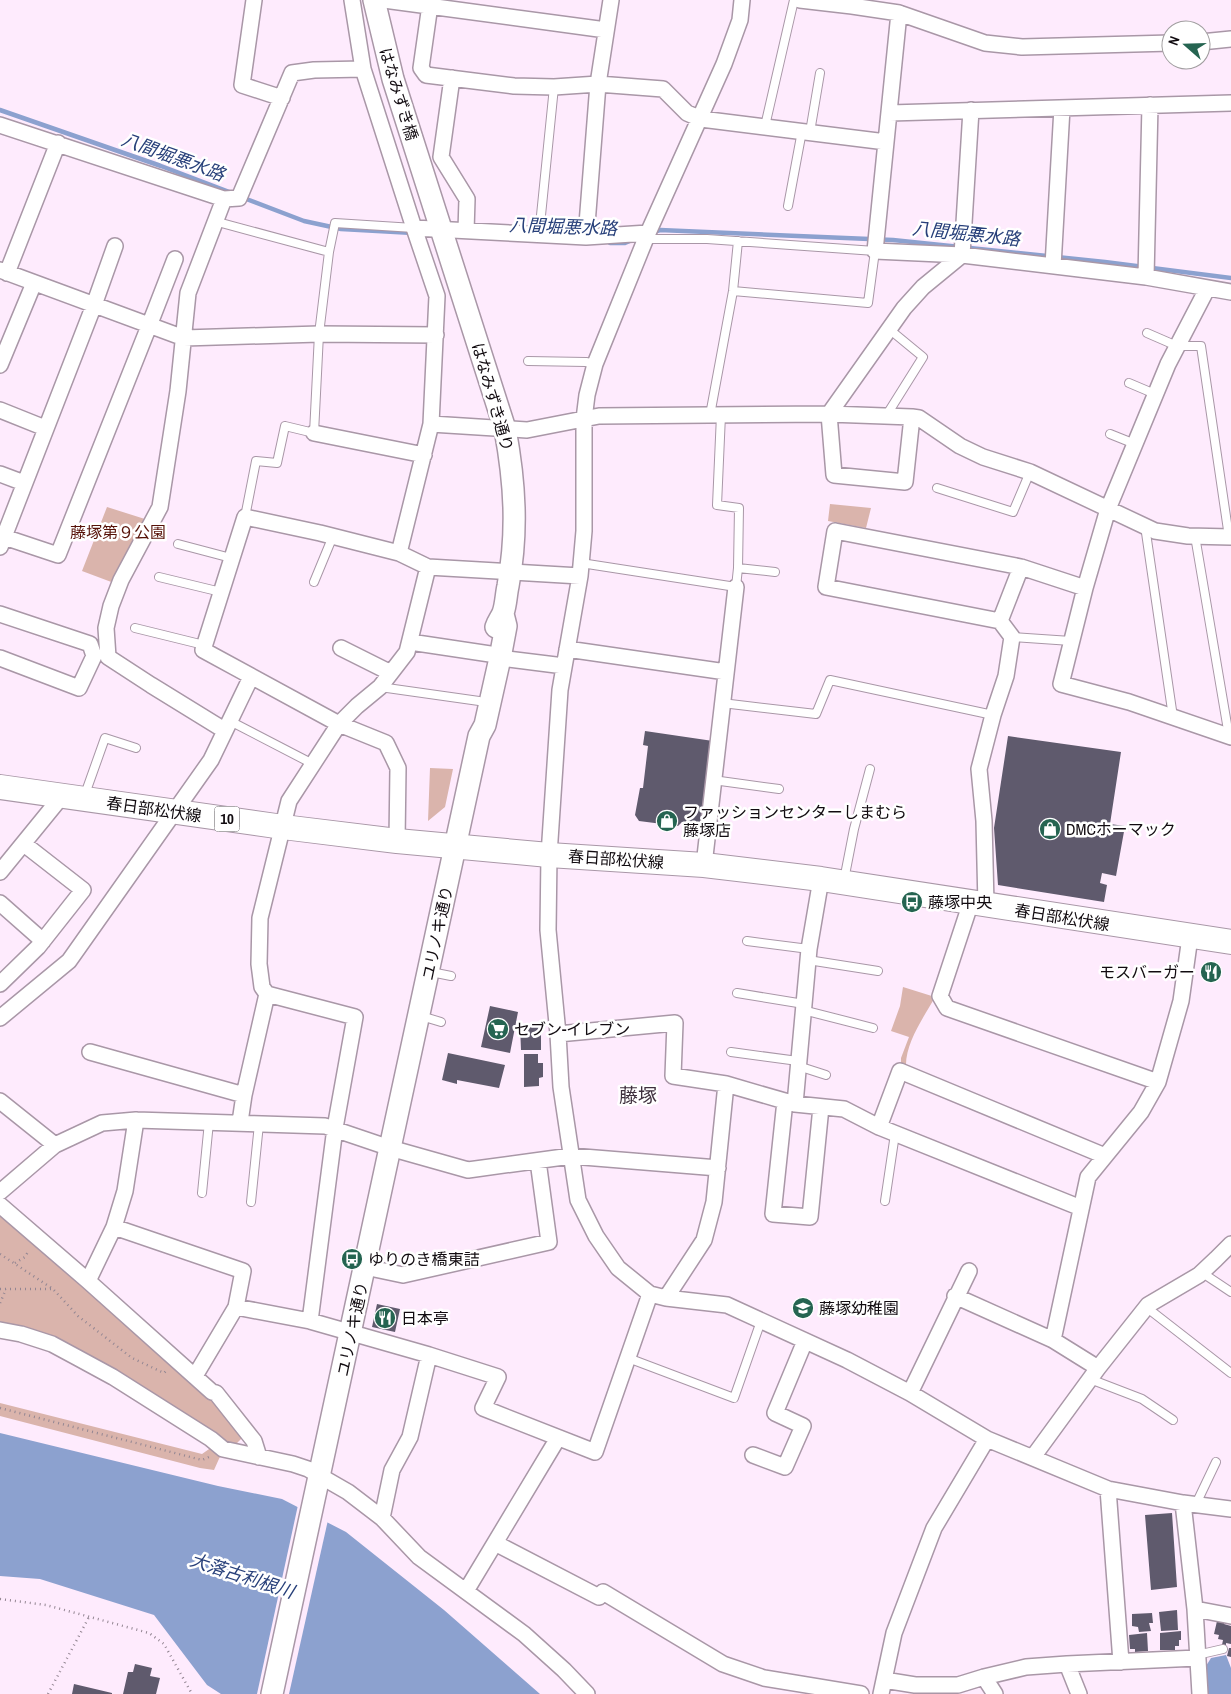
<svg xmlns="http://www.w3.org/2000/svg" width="1231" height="1694" viewBox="0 0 1231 1694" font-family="'Archivo Narrow','Noto Sans JP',sans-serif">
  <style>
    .green { fill: #dab4ac }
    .water { fill: #8ca1cf }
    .pier { fill: #feebfd }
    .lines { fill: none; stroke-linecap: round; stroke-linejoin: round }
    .stream { stroke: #8ca1cf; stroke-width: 4.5 }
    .building { fill: #5f5a6d }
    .lane-casing { stroke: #a997a7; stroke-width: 10 }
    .street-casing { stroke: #a997a7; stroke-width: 18 }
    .secondary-casing { stroke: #a997a7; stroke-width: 24 }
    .primary-casing { stroke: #a997a7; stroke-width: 26 }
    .path { stroke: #938692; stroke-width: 2.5; stroke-dasharray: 1 4; stroke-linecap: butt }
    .lane { stroke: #fff; stroke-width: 8 }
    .street { stroke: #fff; stroke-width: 15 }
    .secondary { stroke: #fff; stroke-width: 21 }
    .primary { stroke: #fff; stroke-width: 24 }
    .labels { text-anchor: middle; stroke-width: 5; stroke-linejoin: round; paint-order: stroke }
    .shield { fill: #fff; stroke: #585458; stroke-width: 1 }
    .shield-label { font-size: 15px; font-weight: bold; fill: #110b10 }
    .street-label { font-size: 16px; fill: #110b10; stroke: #fff }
    .park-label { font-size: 16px; fill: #561107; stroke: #fff }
    .poi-label { font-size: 16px; fill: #110b10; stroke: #fff; text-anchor: start }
    .water-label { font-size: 18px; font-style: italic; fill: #28407a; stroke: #fff }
    .quarter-label { font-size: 19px; fill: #3f303e; stroke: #fff }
  </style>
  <rect width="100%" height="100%" fill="#feebfd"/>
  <path class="green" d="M830,504L871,508L866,528L828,521Z
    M107,507L148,520L114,583L82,571Z
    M430,768L453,769L445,807L428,821Z
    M903,987L935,997C924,1017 905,1043 906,1067L901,1065V1058L909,1037L891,1031L900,1006Z
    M0,1212L224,1409L245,1435L236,1444L227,1441L214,1470L200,1468L0,1416V1403L202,1454L212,1447L103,1365L0,1326Z"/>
  <path class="water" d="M0,1433L218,1486L282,1499L346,1532L444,1610L540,1694H221L207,1685L154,1615L40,1579L0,1576Z
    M1226,1655L1231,1668V1694H1208L1206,1666L1211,1658Z"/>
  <path class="pier" d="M298,1505L328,1520L289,1694H257Z"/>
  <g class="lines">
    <path class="stream" d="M0,110L161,166L232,193
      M241,197L304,221L341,229L413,233
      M654,232L660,230L893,240L1105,262L1231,278
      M610,243H625L632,240"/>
  </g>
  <path class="building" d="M645,731L713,741L702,824L682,822L678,826L639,821L635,815L640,788H643L648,746L643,745Z
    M1008,736L1121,752L1110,824L1125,826L1116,876L1102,873L1100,883L1107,885L1104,902L998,885L994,828Z
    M490,1006L518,1012L510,1053L481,1047Z
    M541,1024V1050H521L520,1025Z
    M448,1053L505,1065L499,1088L457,1080V1084L442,1080Z
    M524,1054H538V1063H543V1077L539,1078V1086L524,1087Z
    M377,1304L400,1309L395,1332L372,1327Z
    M1172,1513L1177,1587L1151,1590L1145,1515Z
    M1177,1610L1178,1630L1161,1631L1159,1612Z
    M1152,1613L1153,1623H1149L1151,1631L1139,1632L1138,1627L1132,1626V1614Z
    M1217,1621L1225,1622L1224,1624L1231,1626V1644L1226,1643V1645H1222L1223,1640L1218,1639L1219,1635L1214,1634Z
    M1181,1631V1640H1179V1646H1175V1650H1160V1633Z
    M1147,1633L1148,1651L1135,1652V1649H1130L1129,1635Z
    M1229,1648H1231V1657L1227,1656Z
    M135,1664L152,1668L150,1676L160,1678L156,1694H123L128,1672H133Z
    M74,1684L112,1693V1694H72Z"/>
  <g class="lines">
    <g class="lane-casing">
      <path id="lane" d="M765,126L794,0
        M810,132L820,73
        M788,206L802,131
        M214,221L329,252L335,223L414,228
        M539,235L554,87
        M646,239H707L875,251L868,303L733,291
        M1147,333L1177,346H1201L1229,537
        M528,361L586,362L595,364
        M1129,383L1155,394
        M710,415L733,291L738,241
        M886,416L923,357L889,329
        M1110,434L1135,444
        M937,488L1013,512L1030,472
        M245,517L256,461L277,463L285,426L314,433L319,334L329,252
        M1145,526L1173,717
        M1195,536L1229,736
        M178,544L231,558
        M581,563L736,587L738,568L739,508L717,505L721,415
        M738,568L775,572
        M159,577L221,592
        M314,582L333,536
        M135,628L204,645
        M1012,637L1071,641
        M380,687L479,701
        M722,703L816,714L830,680L993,715
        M230,721L313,764
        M713,780L779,789
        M84,797L105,738L136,748
        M844,880L854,829L870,769
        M747,941L809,949
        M808,960L878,971
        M431,972L451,976
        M737,993L804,1004
        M803,1010L873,1028
        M421,1016L441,1022
        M731,1052L798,1061
        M798,1066L826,1075
        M202,1193L209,1122
        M885,1201L895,1134
        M251,1202L259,1124
        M1201,1272L1231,1292
        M1146,1307L1231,1373
        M628,1358L734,1398L761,1321
        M1090,1379L1142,1399L1173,1420
        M1196,1504L1216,1462
        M1197,1655L1223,1649"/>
    </g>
    <g class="street-casing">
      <path id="street" d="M254,0L242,85L282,98
        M352,0L363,69L414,228L437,296L431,424L399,553L428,567L580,576
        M384,0L606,30
        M742,0L740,20L724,64L648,233L595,364L587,395L584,419V531L580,576L560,690L549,855L548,930L558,1034L561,1087L578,1200L596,1236L618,1268L650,1294L666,1298L727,1305L847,1360L910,1393L987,1439L1108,1489L1183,1503L1231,1509
        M800,0L852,6L899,13L985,43L1022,47L1171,43
        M430,5L421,68L426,75L514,86L554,87L598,84L663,89L687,113L701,119L886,142
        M899,13L875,251L962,255L1146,277L1231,292
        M1201,42L1231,39
        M452,78L441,157L467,199L466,231
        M890,113L1231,103
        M0,125L224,199L239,198L292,73L314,70L363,69
        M224,199L188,293L178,391L160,507L121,580L111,606L106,628L108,657L151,685L224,730
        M414,228L586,237L648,233
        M586,237L598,84L611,0
        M1053,266L1062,108
        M0,270L184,338L319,334L436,335
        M7,273L58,143
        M1146,277L1150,105
        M1207,289L1168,364L1108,509L1085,588L1061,684L1129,702L1231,737
        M0,365L34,283
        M0,410L45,428
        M912,417L905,482L834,475L829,414L904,308L923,287L962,255L971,110
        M431,424L527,430L599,416L829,414L912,417L919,418L960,446L983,457L1030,472L1155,531L1188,536L1231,537
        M314,433L424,455
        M0,474L24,483
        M4,537L58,555L149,326L175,259
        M0,547L94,305L115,246
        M0,614L90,644L94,656L79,688L0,658
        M1000,621L826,587L835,531L1021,567L1085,588
        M410,642L490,654
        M341,648L391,673
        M567,649L726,672
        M500,658L564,666
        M397,841L398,768L386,743L339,724L203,650L245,517L320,533L399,553
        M704,865L736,587
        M0,872L62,796
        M971,902L940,996L947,1008L1158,1082
        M0,903L43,941
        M986,905L984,821L979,769L993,715L1006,676L1012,637L1000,621L1021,567
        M0,984L38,947L83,890L24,844
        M267,994L355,1017L335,1128L310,1321
        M0,1018L69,961L211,760L251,677
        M558,1034L675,1023L673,1076L726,1084L795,1104L844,1109L879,1127L1081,1208
        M90,1052L244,1095
        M0,1101L55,1145
        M785,1101L773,1214L810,1217L821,1107
        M795,1104L809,949L821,879
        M240,1122L244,1095L267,994L262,987L259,964L260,918L289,801L339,724L357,706L380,687L407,652L428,567
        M879,1127L900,1071L1105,1156
        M0,1192L55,1145L102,1123L136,1120L325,1126L390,1148L468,1170L571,1156L718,1168
        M0,1205L88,1281L212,1392L216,1393L254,1441L259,1457
        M114,1227L243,1271L236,1307L195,1376
        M365,1267L403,1275L549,1242L538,1161
        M88,1281L114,1227L125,1191L136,1120
        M955,1296L1053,1340L1098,1368
        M666,1298L704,1240L714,1202L726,1084
        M236,1307L310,1321L429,1355L498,1377L483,1408L595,1452L650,1294
        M0,1330L21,1334L52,1344L78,1358L113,1377L211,1439L223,1449L293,1464L308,1469L348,1492L382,1518L419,1557L524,1634L564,1670L587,1694
        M1053,1340L1088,1177L1141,1112L1158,1082L1181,1001L1190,937
        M910,1393L969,1271
        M753,1455L785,1467L803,1426L775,1413L805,1341
        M1033,1457L1098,1368L1148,1305L1199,1275L1216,1259L1231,1244
        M1108,1489L1121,1662
        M1183,1503L1195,1609L1200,1694
        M382,1518L392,1470L410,1437L429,1355
        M495,1543L599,1597L603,1592L723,1664L764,1678L861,1694
        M466,1591L558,1438
        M1195,1609L1231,1616
        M1067,1664L1079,1694
        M984,1677L995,1694
        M884,1680L915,1685H958L984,1677L1026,1667L1067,1664L1197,1658
        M881,1694L894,1633L934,1528L987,1439"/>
    </g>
    <g class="secondary-casing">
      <path id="secondary" d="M374,0L393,79L505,429C515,483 518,532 508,586C506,595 506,605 503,613C501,618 498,621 496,627
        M272,1694L479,736L485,725L500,658L506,626L503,614"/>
    </g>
    <g class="primary-casing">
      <path id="primary" d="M0,787L283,827L397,841L549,855L704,865L821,879L1231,942"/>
    </g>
    <path class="path" d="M0,1254L53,1289L78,1316L132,1358L164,1373L167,1370
      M15,1263L25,1257L29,1250
      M0,1289H52
      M0,1303L6,1289
      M0,1408L202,1460L209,1457
      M0,1599L46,1605L149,1633L164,1644L192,1694
      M48,1694L89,1617"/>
    <use href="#lane" class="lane"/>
    <use href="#street" class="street"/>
    <use href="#secondary" class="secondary"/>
    <use href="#primary" class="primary"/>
  </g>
  <defs>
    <g id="shop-disc" transform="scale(1.125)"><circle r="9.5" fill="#256451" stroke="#fff"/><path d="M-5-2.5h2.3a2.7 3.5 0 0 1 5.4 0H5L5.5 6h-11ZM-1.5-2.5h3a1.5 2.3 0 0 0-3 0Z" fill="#fff"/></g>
    <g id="bus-disc" transform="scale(1.125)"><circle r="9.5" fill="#256451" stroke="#fff"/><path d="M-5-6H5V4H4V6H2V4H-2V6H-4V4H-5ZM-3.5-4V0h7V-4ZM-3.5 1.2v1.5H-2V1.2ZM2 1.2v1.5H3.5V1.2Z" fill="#fff"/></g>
    <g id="restaurant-disc" transform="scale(1.125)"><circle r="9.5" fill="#256451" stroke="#fff"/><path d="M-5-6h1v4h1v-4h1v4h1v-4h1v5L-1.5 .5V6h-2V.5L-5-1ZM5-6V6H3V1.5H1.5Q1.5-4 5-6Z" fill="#fff"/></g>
    <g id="supermarket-disc" transform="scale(1.125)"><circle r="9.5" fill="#256451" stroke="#fff"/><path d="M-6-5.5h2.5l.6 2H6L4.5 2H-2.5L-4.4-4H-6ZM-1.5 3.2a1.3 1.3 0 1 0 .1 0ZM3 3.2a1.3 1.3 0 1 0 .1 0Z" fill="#fff"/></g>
    <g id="school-disc" transform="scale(1.125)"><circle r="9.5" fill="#256451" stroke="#fff"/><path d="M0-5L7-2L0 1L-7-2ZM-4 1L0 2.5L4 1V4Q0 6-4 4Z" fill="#fff"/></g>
  </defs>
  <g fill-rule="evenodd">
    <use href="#shop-disc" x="667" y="821"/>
    <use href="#shop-disc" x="1050" y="829"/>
    <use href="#bus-disc" x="912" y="902"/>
    <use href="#restaurant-disc" x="1211" y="972"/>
    <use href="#supermarket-disc" x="498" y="1029"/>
    <use href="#bus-disc" x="352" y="1259"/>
    <use href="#school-disc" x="803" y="1308"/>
    <use href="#restaurant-disc" x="385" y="1318"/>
  </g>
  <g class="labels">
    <rect class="shield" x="214.5" y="806.5" width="25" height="25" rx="4"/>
    <g class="shield-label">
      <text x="227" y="824">10</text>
    </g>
    <g class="street-label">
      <text transform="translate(399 94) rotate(73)" y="6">はなみずき橋</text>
      <text transform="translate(493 397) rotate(74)" y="6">はなみずき通り</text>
      <text transform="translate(154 809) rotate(8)" y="6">春日部松伏線</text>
      <text transform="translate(616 859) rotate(4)" y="6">春日部松伏線</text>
      <text transform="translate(1062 917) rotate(9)" y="6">春日部松伏線</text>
      <text transform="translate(437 933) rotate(-78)" y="6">ユリノキ通り</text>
      <text transform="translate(352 1329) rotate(-78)" y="6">ユリノキ通り</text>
    </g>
    <g class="park-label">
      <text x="118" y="538">藤塚第９公園</text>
    </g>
    <g class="poi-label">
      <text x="683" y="818">ファッションセンターしまむら<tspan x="683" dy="18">藤塚店</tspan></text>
      <text x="1066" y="835">DMCホーマック</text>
      <text x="928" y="908">藤塚中央</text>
      <text x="1195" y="978" text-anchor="end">モスバーガー</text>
      <text x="514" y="1035">セブン-イレブン</text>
      <text x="368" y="1265">ゆりのき橋東詰</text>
      <text x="819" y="1314">藤塚幼稚園</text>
      <text x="401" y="1324">日本亭</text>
    </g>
    <g class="water-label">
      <text transform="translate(173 157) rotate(20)" y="6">八間堀悪水路</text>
      <text transform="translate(563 227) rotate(2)" y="6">八間堀悪水路</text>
      <text transform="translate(966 234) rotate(6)" y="6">八間堀悪水路</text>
      <text transform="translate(242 1576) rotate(18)" y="6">大落古利根川</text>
    </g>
    <g class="quarter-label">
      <text x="638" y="1102">藤塚</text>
    </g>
  </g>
  <g transform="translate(1186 45) rotate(290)"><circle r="24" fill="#ffffff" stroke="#a09d9f"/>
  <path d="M0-4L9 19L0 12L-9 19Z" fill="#256451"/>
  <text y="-8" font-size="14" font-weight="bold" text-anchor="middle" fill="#110b10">N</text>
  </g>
</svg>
